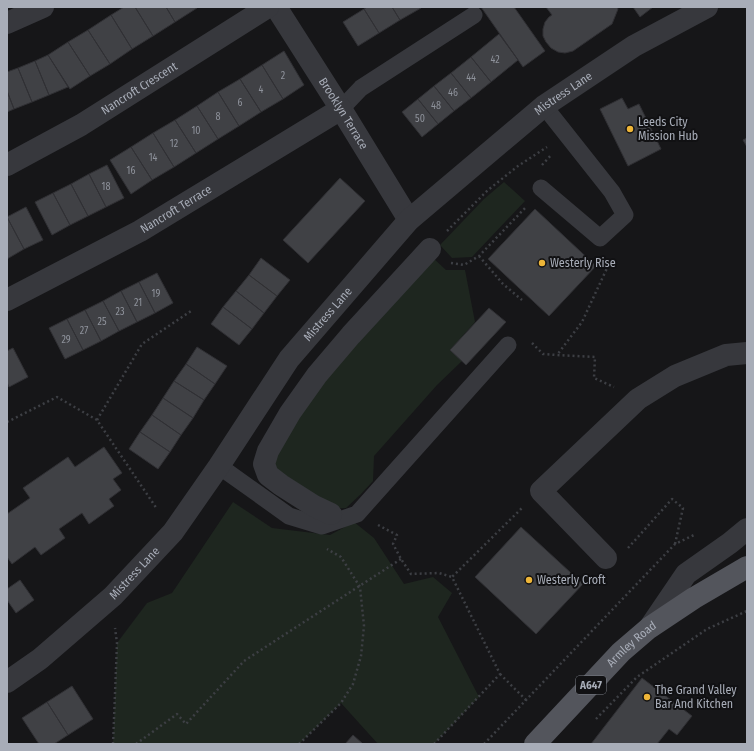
<svg xmlns="http://www.w3.org/2000/svg" width="754" height="751" viewBox="0 0 754 751" font-family="'Fira Sans Condensed',sans-serif">
  <style>
    .green { fill: #1e261f }
    .building { fill: #404145; stroke: #303034 }
    .lines { fill: none; stroke-linecap: round; stroke-linejoin: round }
    .path { stroke: #3d3f44; stroke-width: 2.5; stroke-dasharray: 2 3; stroke-linecap: butt }
    .service { stroke: #37383d; stroke-width: 17 }
    .pedestrian { stroke: #37383d; stroke-width: 22 }
    .minor { stroke: #37383d; stroke-width: 22 }
    .tertiary { stroke: #37383d; stroke-width: 22 }
    .primary { stroke: #53555c; stroke-width: 22 }
    .poi-dot { fill: #eeb538; stroke: #111113; stroke-width: 1.5 }
    .labels { text-anchor: middle; stroke-width: 4; stroke-linejoin: round; paint-order: stroke }
    .number-label { font-size: 10px; fill: #8e929b }
    .shield { fill: #111113; stroke: #7b7e86; stroke-width: 1 }
    .shield-label { font-size: 11px; font-weight: bold; fill: #a8adb8 }
    .street-label { font-size: 12px; fill: #a8adb8; stroke: #111113 }
    .poi-label { font-size: 12px; fill: #a8adb8; stroke: #111113; text-anchor: start }
  </style>
  <rect width="100%" height="100%" fill="#161618"/>
  <path class="green" d="M504,182L525,201L472,257L452,258L440,245L484,199Z
    M431,256L446,270H465L475,322L450,350L462,361L437,385L390,438L374,456L373,481L361,494L346,508L328,509L284,483L271,456L302,404Z
    M233,502L272,528L330,535L354,522L374,538L404,584L433,577L452,593L438,617L479,697L434,744H378L341,703L299,744H113L117,643L147,603L172,593Z"/>
  <path class="building" d="M124,7H135L153,36L132,49L111,15Z
    M135,7H166L175,22L153,36Z
    M166,7H196L197,8L175,22Z
    M367,7H392L400,20L379,33L364,9Z
    M392,7H421V8L400,20Z
    M481,7H514L545,51L523,67Z
    M546,7H617L618,9L612,24L573,51L565,53L558,52L551,48L546,42L543,36V29L545,22L549,17L552,15Z
    M633,7H653L640,17Z
    M364,9L379,33L358,46L343,22Z
    M111,15L132,49L110,64L88,30Z
    M88,30L110,64L90,76L68,42Z
    M499,34L518,60L491,82L471,57Z
    M68,42L90,76L70,89L48,55Z
    M284,51L304,85L283,99L262,65Z
    M48,55L68,87L49,95L35,61Z
    M471,57L491,82L471,98L451,73Z
    M35,61L49,95L32,102L18,68Z
    M262,65L283,99L261,112L240,79Z
    M18,68L32,102L14,109L7,91V72Z
    M451,73L471,98L454,111L434,86Z
    M240,79L261,112L239,126L218,92Z
    M434,86L454,111L438,124L418,99Z
    M7,91L14,109L7,112Z
    M218,92L239,126L218,139L197,106Z
    M622,98L628,109L639,104L661,149L628,166L600,109Z
    M418,99L438,124L422,137L402,112Z
    M197,106L218,139L196,153L175,120Z
    M175,120L196,153L174,167L153,133Z
    M153,133L174,167L152,180L131,147Z
    M747,138V147L743,140Z
    M131,147L152,180L131,194L110,160Z
    M107,165L124,198L106,207L89,174Z
    M89,174L106,207L88,216L71,184Z
    M340,178L365,201L308,263L283,240Z
    M71,184L88,216L70,225L53,193Z
    M53,193L70,225L52,235L35,202Z
    M26,207L43,240L24,249L7,217Z
    M535,209L596,266L549,316L488,259Z
    M7,217L24,249L7,259Z
    M261,258L290,280L277,296L249,275Z
    M157,273L173,303L155,313L139,282Z
    M249,275L277,296L264,313L236,291Z
    M139,282L155,313L137,322L121,291Z
    M121,291L137,322L119,331L103,301Z
    M236,291L264,313L252,329L223,307Z
    M103,301L119,331L101,341L85,310Z
    M223,307L252,329L239,345L211,324Z
    M489,308L506,322L466,365L450,350Z
    M85,310L101,341L83,350L67,319Z
    M67,319L83,350L65,359L49,328Z
    M197,347L227,366L215,384L186,364Z
    M13,348L28,377L9,387L7,382V351Z
    M186,364L215,384L204,400L174,381Z
    M174,381L204,400L193,418L163,398Z
    M163,398L193,418L181,435L152,415Z
    M152,415L181,435L170,452L140,432Z
    M140,432L170,452L158,469L129,449Z
    M104,447L122,473L113,479L121,490L109,499L114,506L89,524L82,513L59,529L65,538L41,555L35,547L12,564L7,557V514L30,498L23,488L68,457L75,467Z
    M521,527L583,584L536,634L475,577Z
    M20,580L34,600L16,613L7,600V589Z
    M642,678L692,716L677,735L669,729L657,744H591Z
    M72,686L93,719L68,735L47,702Z
    M47,702L68,735L54,744H39L22,718Z
    M353,735L363,744H345Z"/>
  <g class="lines">
    <path class="path" d="M542,165L552,154
      M447,231L488,190L518,166L547,147
      M479,256L503,284L522,300
      M606,260L608,266L582,322L557,355L595,357L594,378L614,387
      M451,263L464,265L479,256L527,206
      M532,343L543,354L557,355
      M97,420L142,344L191,311
      M7,422L57,397L97,420L157,509
      M378,525L397,535L393,544L401,559L411,574L439,573L452,577
      M628,548L672,499L683,508L675,544
      M500,674L526,700
      M596,719L637,677L707,629L747,611
      M113,744L117,643L115,628
      M136,744L177,714L186,724L244,661L401,559
      M299,744L341,703L353,684L361,656L364,626L360,587L341,557L327,549
      M434,744L500,674L452,577L522,508
      M484,744L675,544L694,535"/>
    <path class="service" d="M341,109L361,88L474,15
      M541,188L600,238L625,215L612,192L544,106
      M219,466L289,516L322,526L357,514L508,345"/>
    <path class="pedestrian" d="M331,514L314,506L281,485L268,475L264,464L268,451L290,413L317,375L351,335L430,249"/>
    <g class="minor">
      <path id="s1" d="M276,7L341,109L409,220"/>
      <path d="M7,23L43,7"/>
      <path id="s2" d="M7,165L81,125L268,7"/>
      <path id="s3" d="M7,300L140,231L341,109"/>
      <path d="M606,558L541,491L638,399L675,376L726,355L747,353"/>
      <path id="s4" d="M7,682L40,659L113,596L173,532L219,466L289,359L409,220L544,106L634,46L707,7"/>
    </g>
    <path class="tertiary" d="M650,627L686,574L730,543L747,529"/>
    <path class="primary" id="s5" d="M535,744L621,652L649,628L694,598L747,567"/>
  </g>
  <g class="poi-dot">
    <circle cx="630" cy="129" r="4"/>
    <circle cx="542" cy="263" r="4"/>
    <circle cx="529" cy="580" r="4"/>
    <circle cx="647" cy="697" r="4"/>
  </g>
  <g class="labels">
    <g class="number-label">
      <text x="495" y="63">42</text>
      <text x="283" y="79">2</text>
      <text x="471" y="81">44</text>
      <text x="261" y="93">4</text>
      <text x="453" y="96">46</text>
      <text x="240" y="106">6</text>
      <text x="436" y="109">48</text>
      <text x="218" y="120">8</text>
      <text x="420" y="122">50</text>
      <text x="196" y="134">10</text>
      <text x="174" y="147">12</text>
      <text x="153" y="161">14</text>
      <text x="131" y="174">16</text>
      <text x="106" y="190">18</text>
      <text x="156" y="297">19</text>
      <text x="138" y="306">21</text>
      <text x="120" y="315">23</text>
      <text x="102" y="325">25</text>
      <text x="84" y="334">27</text>
      <text x="66" y="343">29</text>
    </g>
    <rect class="shield" x="576" y="676" width="30" height="18" rx="3"/>
    <g class="shield-label">
      <text x="591" y="689">A647</text>
    </g>
    <g class="street-label">
      <text dy="4" stroke="none"><textPath href="#s2" startOffset="153">Nancroft Crescent</textPath></text>
      <text dy="4" stroke="none"><textPath href="#s4" startOffset="816">Mistress Lane</textPath></text>
      <text dy="4" stroke="none"><textPath href="#s1" startOffset="126">Brooklyn Terrace</textPath></text>
      <text dy="4" stroke="none"><textPath href="#s3" startOffset="192">Nancroft Terrace</textPath></text>
      <text dy="4" stroke="none"><textPath href="#s4" startOffset="492">Mistress Lane</textPath></text>
      <text dy="4" stroke="none"><textPath href="#s4" startOffset="168">Mistress Lane</textPath></text>
      <text dy="4" stroke="none"><textPath href="#s5" startOffset="139">Armley Road</textPath></text>
    </g>
    <g class="poi-label">
      <text x="638" y="126">Leeds City<tspan x="638" dy="14">Mission Hub</tspan></text>
      <text x="550" y="267">Westerly Rise</text>
      <text x="537" y="584">Westerly Croft</text>
      <text x="655" y="694">The Grand Valley<tspan x="655" dy="14">Bar And Kitchen</tspan></text>
    </g>
  </g>
  <rect width="754" height="751" fill="none" stroke="#a8adb8" stroke-width="16"/>
</svg>
